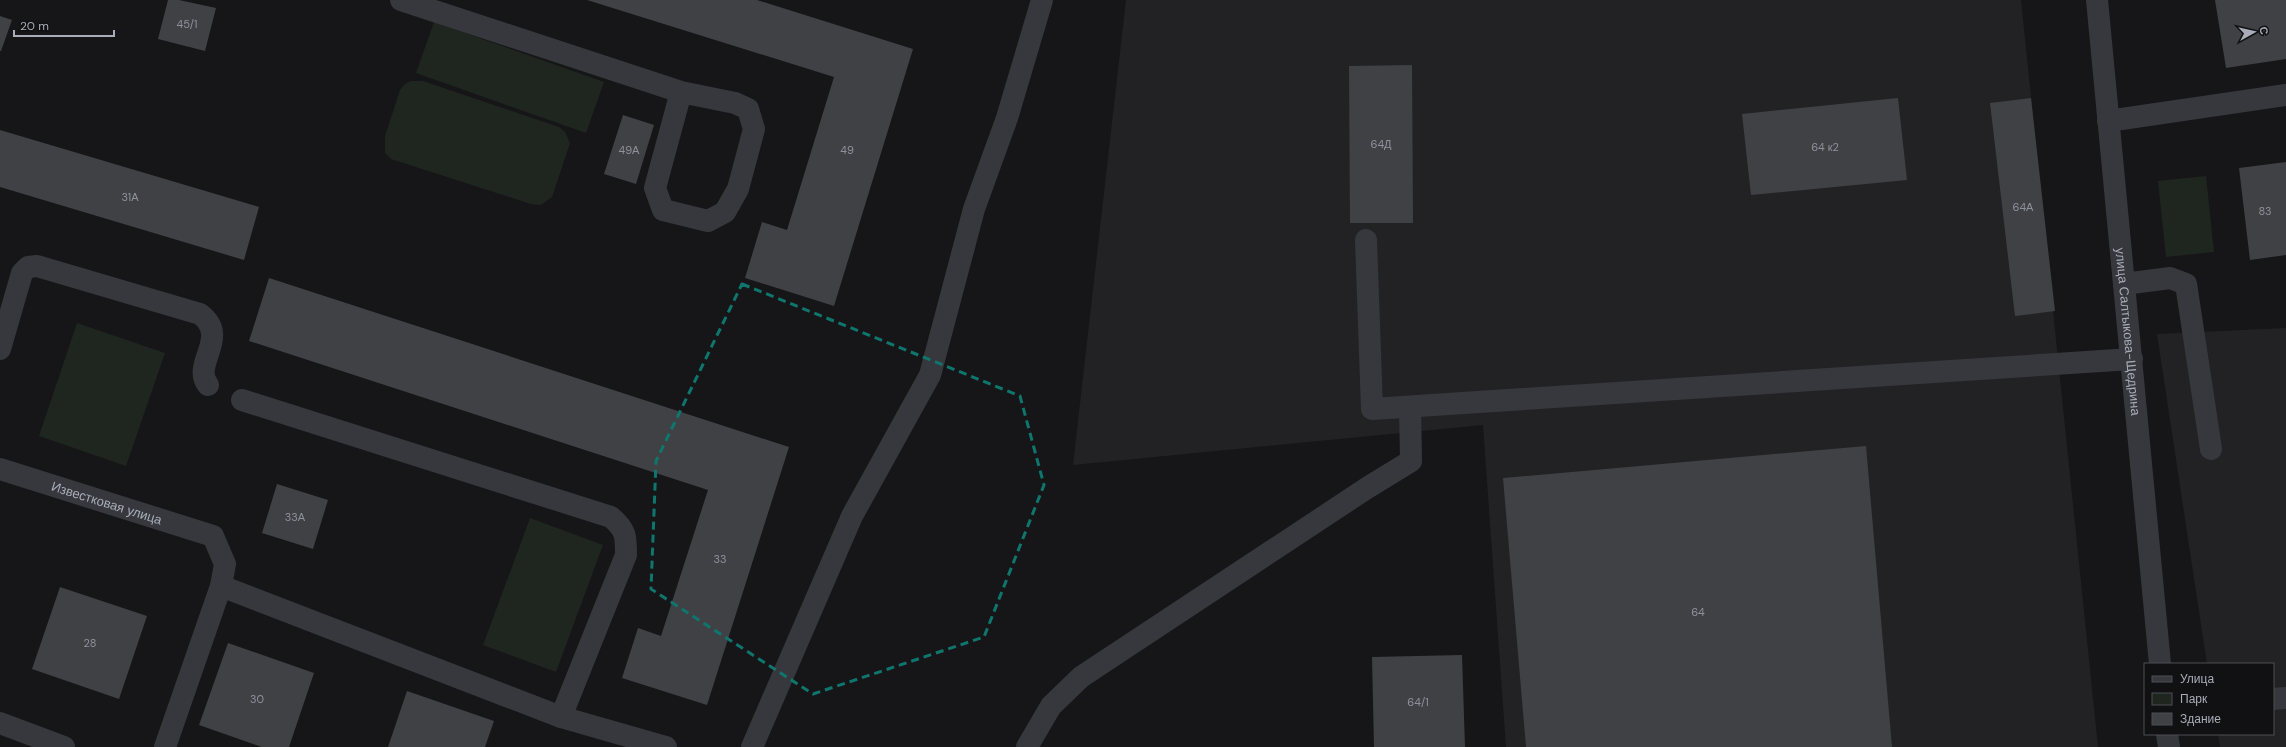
<svg xmlns="http://www.w3.org/2000/svg" width="2286" height="747" viewBox="0 0 2286 747" font-family="'DM Sans',sans-serif">
  <style>
    .built { fill: #222225 }
    .green { fill: #1e261f }
    .building { fill: #404145 }
    .lines { fill: none; stroke-linecap: round; stroke-linejoin: round }
    .minor { stroke: #37383d; stroke-width: 22 }
    .marked { fill: none; stroke: #0f766e; stroke-width: 3; stroke-dasharray: 8 5; stroke-linejoin: round }
    .labels { text-anchor: middle; stroke-width: 3; stroke-linejoin: round; paint-order: stroke }
    .number-label { font-size: 11px; fill: #8e929b }
    .street-label { font-size: 13px; fill: #a8adb8; stroke: #111113 }
  </style>
  <rect width="100%" height="100%" fill="#161618"/>
  <path class="built" d="M1126,0H2021L2098,747H1506L1483,425L1073,465Z
    M2286,328V747H2220L2218,734H2273V664H2207L2157,334Z"/>
  <path class="green" d="M434,22L604,82L586,133L416,73Z
    M411,81H423L559,127L565,132L570,143L552,197L541,205L531,204L391,159L385,153V136L400,90L405,84Z
    M2206,176L2214,252L2166,257L2158,181Z
    M77,323L165,353L126,466L39,436Z
    M530,518L603,545L556,672L483,645Z"/>
  <path class="building" d="M168,0H179L216,8L205,51L158,39Z
    M587,0H757L913,49L834,306L745,278L762,222L787,230L834,77Z
    M2215,0H2286V59L2226,68Z
    M0,16L12,20L1,51H0Z
    M1412,65L1413,223H1350L1349,66Z
    M1898,98L1907,180L1751,195L1742,114Z
    M2031,98L2055,311L2015,316L1990,103Z
    M623,115L654,125L636,184L604,174Z
    M0,130L259,207L244,260L0,187Z
    M2286,162V255L2250,260L2239,168Z
    M269,278L789,447L707,705L622,678L638,628L661,636L708,490L249,341Z
    M1866,446L1892,747H1526L1503,478Z
    M277,484L328,500L313,549L262,533Z
    M60,587L147,616L119,699L32,669Z
    M228,643L314,673L289,747H262L199,725Z
    M1462,655L1465,747H1374L1372,657Z
    M407,691L494,721L485,747H388Z"/>
  <g class="lines">
    <g class="minor">
      <path d="M401,0L681,92L735,103L748,109L754,129L738,189L725,212L708,221L663,210L655,188L681,92"/>
      <path id="s1" d="M2097,0L2160,664"/>
      <path d="M2108,121L2286,95"/>
      <path d="M1366,240L1372,409L2132,359"/>
      <path d="M2124,284L2170,278L2186,284L2211,449"/>
      <path d="M0,349L22,273L28,267L37,266L200,314C231,337 191,364 208,385"/>
      <path d="M242,400L611,517C626,530 626,536 626,555L561,717"/>
      <path id="s2" d="M0,469L213,536L225,564L221,586L561,717L666,747"/>
      <path d="M2273,699L2286,698"/>
      <path d="M0,723L64,747"/>
      <path d="M2167,734L2169,747"/>
      <path d="M165,747L221,586"/>
      <path d="M752,747L852,516L930,375L974,209L1007,118L1042,0"/>
      <path d="M1027,747L1051,706L1081,677L1367,488L1411,461L1410,407"/>
    </g>
  </g>
  <path class="marked" d="M742,284L1020,396L1044,485L984,637L813,694L651,589L656,461Z"/>
  <g class="labels">
    <g class="number-label">
      <text x="187" y="28">45/1</text>
      <text x="1381" y="148">64Д</text>
      <text x="1825" y="151">64 к2</text>
      <text x="629" y="154">49А</text>
      <text x="847" y="154">49</text>
      <text x="130" y="201">31А</text>
      <text x="2023" y="211">64А</text>
      <text x="2265" y="215">83</text>
      <text x="295" y="521">33А</text>
      <text x="720" y="563">33</text>
      <text x="1698" y="616">64</text>
      <text x="90" y="647">28</text>
      <text x="257" y="703">30</text>
      <text x="1418" y="706">64/1</text>
    </g>
    <g class="street-label">
      <text dy="5" stroke="none"><textPath href="#s1" startOffset="333">улица Салтыкова-Щедрина</textPath></text>
      <text dy="5" stroke="none"><textPath href="#s2" startOffset="112">Известковая улица</textPath></text>
    </g>
  </g>
  <rect x="2144" y="663" width="130" height="72" fill="#111113" stroke="#4d4f55"/>
  <rect x="2152" y="676" width="20" height="6" fill="#37383d" stroke="#4d4f55"/>
  <text x="2180" y="683" font-size="12" fill="#a8adb8">Улица</text>
  <rect x="2152" y="693" width="20" height="12" fill="#1e261f" stroke="#4d4f55"/>
  <text x="2180" y="703" font-size="12" fill="#a8adb8">Парк</text>
  <rect x="2152" y="713" width="20" height="12" fill="#404145" stroke="#4d4f55"/>
  <text x="2180" y="723" font-size="12" fill="#a8adb8">Здание</text>
  <g transform="translate(2254 32) rotate(82)" stroke="#111113" stroke-width="3" paint-order="stroke">
  <path d="M0-3L7 15L0 10L-7 15Z" fill="#a8adb8"/>
  <text y="-6" font-size="11" font-weight="bold" text-anchor="middle" fill="#a8adb8">С</text>
  </g>
  <path d="M14 30v6h100v-6" fill="none" stroke="#a8adb8" stroke-width="2"/>
  <text x="20" y="30" font-size="12" fill="#a8adb8" stroke="#111113" stroke-width="3" paint-order="stroke">20 m</text>
</svg>
